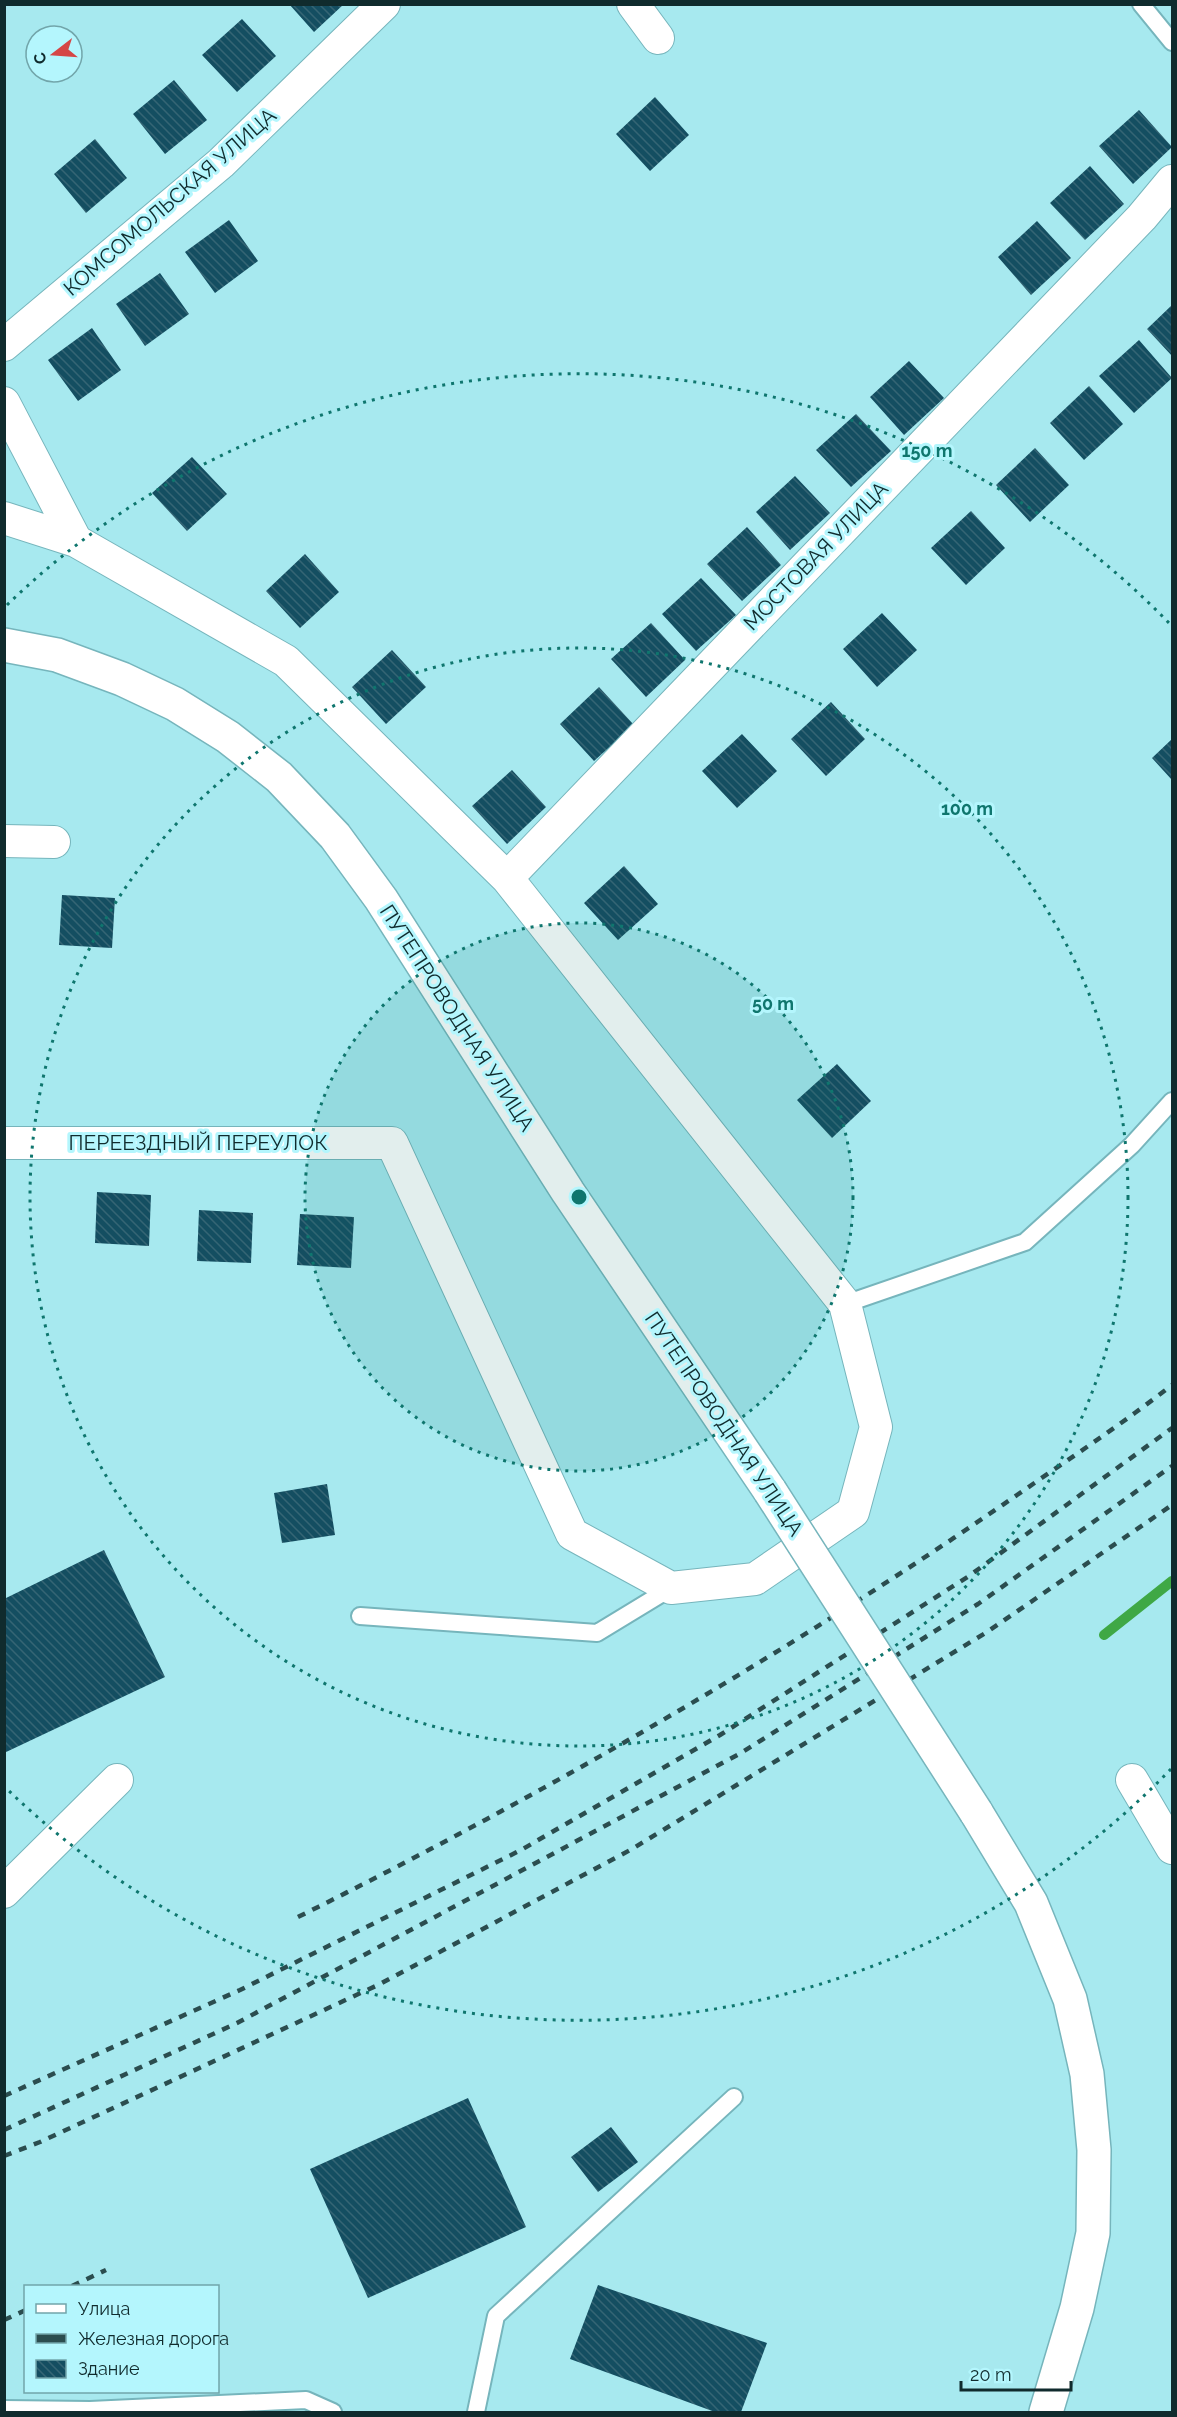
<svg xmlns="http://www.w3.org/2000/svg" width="1177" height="2417" viewBox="0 0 1177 2417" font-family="Raleway,sans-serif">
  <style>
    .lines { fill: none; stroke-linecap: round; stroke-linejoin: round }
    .stream { stroke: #3fa845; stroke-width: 10 }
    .building { fill: url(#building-back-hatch) }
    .service-casing { stroke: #76b5bc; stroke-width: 20 }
    .minor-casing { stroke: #76b5bc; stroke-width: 34 }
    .secondary-casing { stroke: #76b5bc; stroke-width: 36 }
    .service { stroke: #fff; stroke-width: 16 }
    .minor { stroke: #fff; stroke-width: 32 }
    .secondary { stroke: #fff; stroke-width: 33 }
    .rail { stroke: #2b4d4f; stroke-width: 4.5; stroke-dasharray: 8 8; stroke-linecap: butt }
    .secondary-bridge-casing { stroke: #76b5bc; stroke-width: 36; stroke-linecap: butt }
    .secondary-bridge { stroke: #fff; stroke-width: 33 }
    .ring { fill: none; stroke: #0f766e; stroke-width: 3; stroke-dasharray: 3 6 }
    .labels { text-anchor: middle; stroke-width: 6; stroke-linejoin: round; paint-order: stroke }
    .street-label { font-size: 21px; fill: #102b2d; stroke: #b4f6fd }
    .centre { fill: #0f766e; stroke: #b4f6fd; stroke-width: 3 }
    .ring-label { font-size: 18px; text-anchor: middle; font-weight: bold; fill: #0f766e; stroke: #b4f6fd; stroke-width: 6; stroke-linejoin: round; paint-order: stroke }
  </style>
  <defs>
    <pattern id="building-back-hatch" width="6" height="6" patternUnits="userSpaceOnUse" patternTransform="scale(1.5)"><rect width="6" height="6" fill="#144e61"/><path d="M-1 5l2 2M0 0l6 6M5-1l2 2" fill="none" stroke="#356574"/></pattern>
  </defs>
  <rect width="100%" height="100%" fill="#a7e9ef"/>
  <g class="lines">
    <path class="stream" d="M1104,1635L1172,1581"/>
  </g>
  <path class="building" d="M289,4H344L314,32Z
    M242,19L276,56L237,92L202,55Z
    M174,80L207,120L165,154L133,114Z
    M655,97L689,135L650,171L616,134Z
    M1139,110L1172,147L1133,184L1099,146Z
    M95,139L127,178L86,213L54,174Z
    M1090,166L1124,204L1085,240L1050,203Z
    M229,220L258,261L215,293L185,252Z
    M1037,221L1071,258L1031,295L998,257Z
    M160,273L189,314L145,346L116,304Z
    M1172,305V356L1147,329Z
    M92,328L121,370L78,401L48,360Z
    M1139,340L1172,378L1134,413L1099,376Z
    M909,361L944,398L904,435L870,397Z
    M1089,386L1123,424L1084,460L1050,423Z
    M856,414L891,451L851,487L816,450Z
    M1035,448L1069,485L1030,522L996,485Z
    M192,457L227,494L187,531L152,493Z
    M795,476L830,513L790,550L756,512Z
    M971,511L1005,548L966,585L931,548Z
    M747,527L781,565L742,601L707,564Z
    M305,554L339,592L300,628L266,591Z
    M701,578L736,615L696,651L662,614Z
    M882,613L917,650L877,687L843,649Z
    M651,623L685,660L646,697L611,659Z
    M392,650L426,687L386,724L352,687Z
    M599,687L634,725L594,761L560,724Z
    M831,702L865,739L826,776L791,739Z
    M742,734L777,771L737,808L702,771Z
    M1172,739V780L1152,758Z
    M512,770L546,807L507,844L472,806Z
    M624,866L658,904L618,940L584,903Z
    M62,895L115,898L112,948L59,945Z
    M837,1064L871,1101L832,1138L797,1100Z
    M97,1192L151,1195L149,1246L95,1243Z
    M199,1210L253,1213L251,1263L197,1261Z
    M300,1214L354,1217L351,1268L297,1265Z
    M327,1484L335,1535L282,1543L274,1493Z
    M104,1550L165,1677L4,1753V1599Z
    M468,2098L526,2227L368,2298L310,2169Z
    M611,2127L638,2162L598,2192L571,2157Z
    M598,2285L767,2343L741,2412H715L570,2359Z"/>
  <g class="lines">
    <g class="service-casing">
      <path id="service" d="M1141,4L1172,42
        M845,1304L1025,1242L1132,1145L1172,1101
        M360,1616L597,1633L671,1588
        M4,2409L90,2410L306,2400L333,2412
        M476,2412L496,2316L734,2097"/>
    </g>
    <g class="minor-casing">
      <path id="minor" d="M633,4L658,38
        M4,345L221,163L384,4
        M4,403L76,541L286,661L507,878L845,1304L876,1427L853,1512L755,1579L671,1588L572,1534L392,1143H4
        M4,518L76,541
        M4,841L54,842
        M507,878L1142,217L1172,181
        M1132,1780L1172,1848
        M4,1892L117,1780"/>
    </g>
    <g class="secondary-casing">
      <path id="secondary" d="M4,645L57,655L122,679L175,704L228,737L279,777L335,836L381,899L568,1192L770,1491
        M976,1812L1031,1903L1070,1999L1087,2074L1094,2150L1093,2233L1077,2308L1046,2412"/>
    </g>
    <use href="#service" class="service"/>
    <use href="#minor" class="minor"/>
    <use href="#secondary" class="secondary"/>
    <path class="rail" d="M298,1917C547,1793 788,1653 1017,1495C1069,1459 1122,1424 1172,1385
      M4,2096L240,1990L521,1850L720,1735L969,1576L1172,1428
      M4,2130L237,2023L741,1753L978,1604L1172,1466
      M4,2156L40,2142L380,1984L632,1849L987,1632L1172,1505
      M72,2286L106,2270
      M4,2320L26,2310"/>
    <g class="secondary-bridge-casing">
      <path id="secondary-bridge" d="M770,1491L976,1812"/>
    </g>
    <use href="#secondary-bridge" class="secondary-bridge"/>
  </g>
  <circle cx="579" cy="1197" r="274" fill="#0f766e" fill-opacity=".12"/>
  <g class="ring">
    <circle cx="579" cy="1197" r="274"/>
    <circle cx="579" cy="1197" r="549"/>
    <path d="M1171 1769A823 823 0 0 1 7 1789M7 605A823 823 0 0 1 1171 625"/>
  </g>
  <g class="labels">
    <g class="street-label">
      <text transform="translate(170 202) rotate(-41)" y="7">КОМСОМОЛЬСКАЯ УЛИЦА</text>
      <text transform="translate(816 556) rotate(-46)" y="7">МОСТОВАЯ УЛИЦА</text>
      <text transform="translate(457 1018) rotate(57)" y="7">ПУТЕПРОВОДНАЯ УЛИЦА</text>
      <text x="198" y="1150">ПЕРЕЕЗДНЫЙ ПЕРЕУЛОК</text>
      <text transform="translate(724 1424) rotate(56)" y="7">ПУТЕПРОВОДНАЯ УЛИЦА</text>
    </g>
  </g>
  <circle cx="579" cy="1197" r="9" class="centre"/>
  <g class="ring-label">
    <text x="927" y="457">150 m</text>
    <text x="967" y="815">100 m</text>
    <text x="773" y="1010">50 m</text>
  </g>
  <rect width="1177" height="2417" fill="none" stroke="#102b2d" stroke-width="12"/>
  <rect x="24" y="2285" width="195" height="108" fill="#b4f6fd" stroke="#72a5aa" stroke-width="1.5"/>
  <rect x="36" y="2304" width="30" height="9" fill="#ffffff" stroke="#72a5aa" stroke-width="1.5"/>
  <text x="78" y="2315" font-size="18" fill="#102b2d">Улица</text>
  <rect x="36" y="2334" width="30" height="9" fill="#2b4d4f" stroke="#72a5aa" stroke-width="1.5"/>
  <text x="78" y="2345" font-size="18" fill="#102b2d">Железная дорога</text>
  <rect x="36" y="2360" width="30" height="18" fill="url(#building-back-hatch)" stroke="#72a5aa" stroke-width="1.5"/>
  <text x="78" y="2375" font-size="18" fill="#102b2d">Здание</text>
  <g transform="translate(54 54) rotate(253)"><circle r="28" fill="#b4f6fd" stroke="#72a5aa" stroke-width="1.5"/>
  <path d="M0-4.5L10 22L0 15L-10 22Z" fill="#d54646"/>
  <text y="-9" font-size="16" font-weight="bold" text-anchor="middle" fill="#102b2d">С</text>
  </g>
  <path d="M961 2381v9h110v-9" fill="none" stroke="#102b2d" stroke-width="3"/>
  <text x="970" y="2381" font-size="18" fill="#102b2d" stroke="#b4f6fd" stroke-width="4.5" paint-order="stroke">20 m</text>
</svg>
